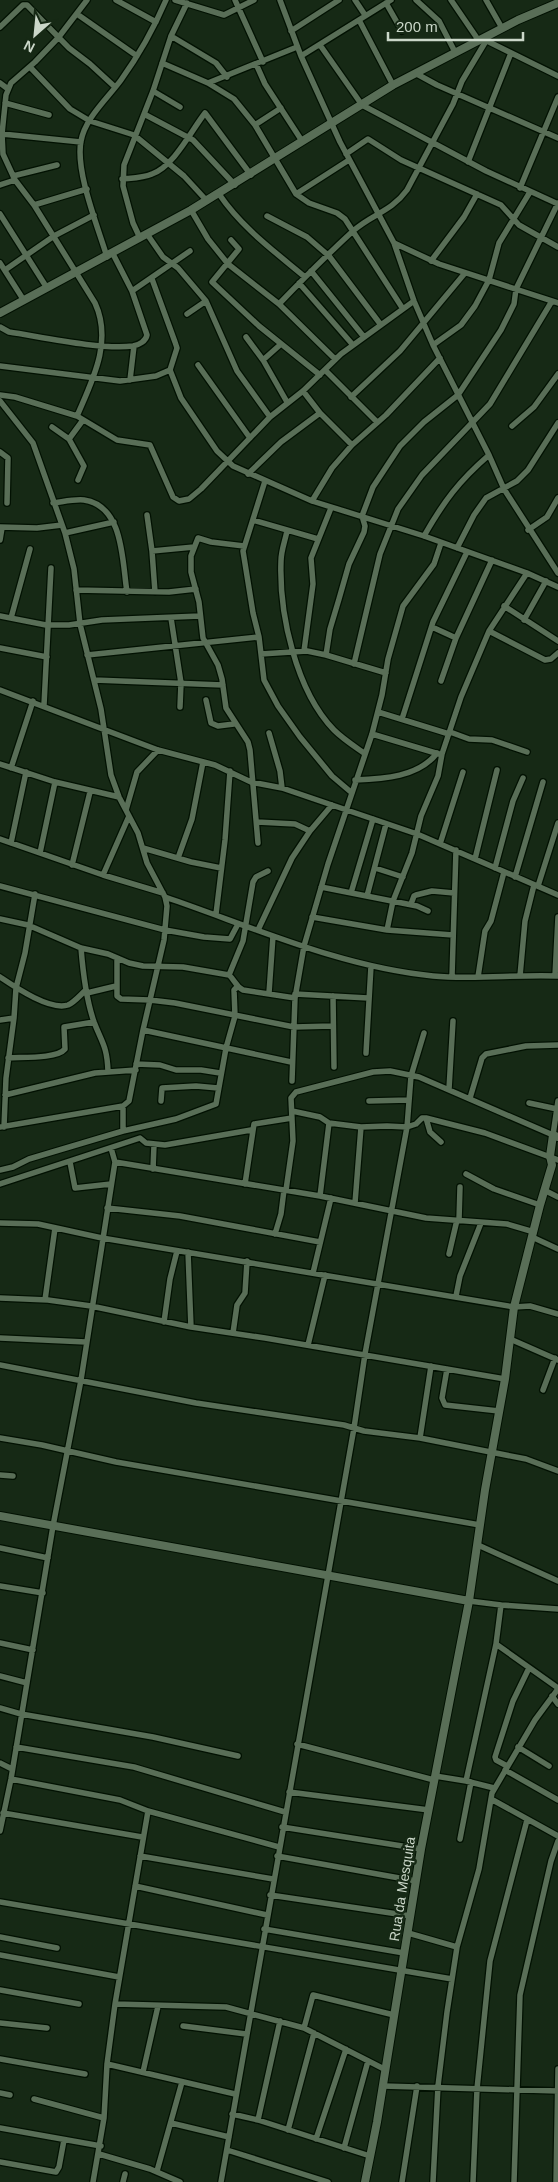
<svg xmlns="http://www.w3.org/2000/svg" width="558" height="2182" viewBox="0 0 558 2182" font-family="Arial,sans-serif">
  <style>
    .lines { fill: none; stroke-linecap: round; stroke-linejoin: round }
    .street-casing { stroke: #021102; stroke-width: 8 }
    .secondary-casing { stroke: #021102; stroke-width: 10 }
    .street { stroke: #596e57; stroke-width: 5.5 }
    .secondary { stroke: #596e57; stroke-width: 8 }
    .labels { text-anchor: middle; stroke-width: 5; stroke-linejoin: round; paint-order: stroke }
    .street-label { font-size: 14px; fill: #cbd7c9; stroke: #162915 }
  </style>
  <rect width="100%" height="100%" fill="#162915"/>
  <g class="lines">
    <g class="street-casing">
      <path id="street" d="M116,0L156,22
        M175,0L224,15L254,0
        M235,0L263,62
        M280,0L301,56L340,142L394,243L414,301L433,345L489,455L504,489L558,573
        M355,0L365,15
        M416,0L439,21L455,52
        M451,0L479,41
        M486,0L502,28
        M386,3L402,31
        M77,14L137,56
        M359,20L393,85
        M0,27L23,5H27L69,48L90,64L115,87
        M291,31L339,0
        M171,36L216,63L227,77
        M483,39L558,76
        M320,45L362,105L486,171L558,204
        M301,56L391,0
        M162,63L208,83L234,99L255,125L296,194L309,203L337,213L345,219L403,309
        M256,64L265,84L302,141
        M30,67L70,109L90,121L134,135L184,176L207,201
        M415,73L437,85L558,138
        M0,83L8,89
        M208,83L297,47
        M153,91L180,107
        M5,103L49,115
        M144,114L193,140L235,185
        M255,125L281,108
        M2,134L81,142
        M346,154L368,139L401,160L501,205L519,225L558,247
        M468,162L511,53
        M13,176L57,165
        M122,179C132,178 143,178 152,174C174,166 191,131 205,113L251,175
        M0,185L15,180
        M520,188L558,97
        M219,194C242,228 274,251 305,277
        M296,194L349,160
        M34,205L87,189
        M191,210L208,239L228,264L279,304L335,359
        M0,214L47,288
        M267,216L307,237L329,256L381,325
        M147,234L163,257L178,268L206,301L237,371L270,417
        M140,238L133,223L123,186L124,165L153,91L171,36L187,3
        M231,240L239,249L212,282L259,326L320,375
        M394,243L439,264L558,303
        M107,257C98,227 75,171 81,141C85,118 108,98 121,80C139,55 154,28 166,0
        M431,261L464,217L477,194
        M0,263L23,299
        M5,270L54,236L94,215
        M311,271L364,337
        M152,279L175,342L177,348L170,370L181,398L217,451L233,466L312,501L424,536L527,573L558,587
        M299,283L353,345
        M132,291L190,251
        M279,304C303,279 328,254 353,231C372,214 391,212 407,190L453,104L462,81L486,41
        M187,314L206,301
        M0,327L9,332C42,337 100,350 133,346C139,345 146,341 147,335L132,291L113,254
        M246,337L263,360L287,402
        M433,345L461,325L475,306L489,280L499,243L530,192
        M263,360L281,344
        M198,365L250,438
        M0,366L120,381L156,376L170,370
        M325,370L377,422
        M130,380L134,346
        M303,391L320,413L352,445
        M0,395L15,397L77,416L117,440L150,445L173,497L179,501L189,499L201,489L270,417L303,391L341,354L414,301
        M351,397L400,351L465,273
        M0,401L33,443L65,533L74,569L80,624L101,709L111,775L119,797L138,833L147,863L165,897L167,906L164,940L143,1030L129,1101L123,1106L0,1127
        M77,416C92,381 113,342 95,303L34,205L15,180L3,154L2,134L6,95L11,83L35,62L58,38L87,0
        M512,426L534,407L558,374
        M52,427L69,439
        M0,452L8,458L7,503
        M248,474L281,442L320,413
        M78,480L84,466L69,439L83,420
        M265,481L243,551L253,613L259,637L264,680L278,706L300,737L332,776L352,793
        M312,501L332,468L352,445L386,415L440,358
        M53,503C62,502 74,499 84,500C124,506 122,561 127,592
        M147,515L152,551
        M253,520L318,539
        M0,527L37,528L62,525
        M528,530L547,517L558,498
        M287,531C285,541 281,551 281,561C279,614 296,691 334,730C343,739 354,746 364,753
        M65,533L114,522
        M424,536C444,501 459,481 489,455
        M0,540L2,528
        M244,546L211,542L198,538L191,556V572L199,602L203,638L218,665L222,679L226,708L248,742L250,750L258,843
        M457,548L474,515L486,498L517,481L528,470L558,423
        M76,590L169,592L196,589
        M155,592L152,551L194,547
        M504,606L558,641
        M0,616L46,625H69L102,620L200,616
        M11,618L30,549
        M171,618L181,683L180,707
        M524,620L546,581
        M432,627L456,638
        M489,631L545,660L551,659L558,653
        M0,648L47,657
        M304,651L313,584L311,558L331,508
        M261,654L307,651L326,655L386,673
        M87,655L259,637
        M326,655L330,629L339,599L349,564L364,532L365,526L362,516L373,487L400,446L424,422L458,395L501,330L514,304L516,289L558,203
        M354,664L380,554L398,509L422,475L490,404L552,301
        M94,680L223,685
        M441,681L456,638L492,560
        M0,690L158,750L215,765L251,782L282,788L417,834L558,895
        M206,700L211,723L218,726L234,724
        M44,705L51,568
        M378,712L449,734
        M402,719L433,622L467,552
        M450,732L469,739L492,740L527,752
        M269,733L280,771L282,788
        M372,734L439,754
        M0,764L55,782L119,797
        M11,768L33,701
        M355,780C383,779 419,777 437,753
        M126,810L137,772L158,750
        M257,822L295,824L310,831
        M0,839L103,875L163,893
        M11,843L26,772
        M440,844L463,772
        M143,848L191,862L221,868
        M40,853L55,782
        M178,858L192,819L203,762
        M475,859L497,770
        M72,865L90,792
        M375,868L403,877
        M495,868L513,801L523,778
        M103,875L129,816
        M515,877L543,782
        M0,886L165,930L204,937L230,939L238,924
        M538,886L558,823
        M321,887L417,906L428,911
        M351,893L373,819
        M367,896L386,824
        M165,897C253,927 340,967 433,976C475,980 517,974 558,976
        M411,904L414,896L416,895L432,891L454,893
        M216,914L225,840L230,771
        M312,917L387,930L453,935
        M0,919L28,925L81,948L108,954L129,963L143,966L183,967L229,975C235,980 235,986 243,990L295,998
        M258,930L292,858L310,831L332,805
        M387,930L393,901L412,853L421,816L438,776L442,754L461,697L489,631L527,573
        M81,948C83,973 86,999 94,1022C102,1043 107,1046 108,1071
        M117,958V996L121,999L150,1000L175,1003L294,1027L332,1026
        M229,975L243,941L253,882L256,877L268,871
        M452,976L456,850
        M520,976L525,921L534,885
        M555,976L558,917
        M0,977C15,987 50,1011 68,1005C75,1002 81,994 86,990
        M478,977L485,931L491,921L504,872
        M87,993L116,986
        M269,993L273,936
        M295,994L368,998
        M333,996L334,1067
        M0,1020L14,1018
        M143,1030L291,1062
        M366,1053L371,966
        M8,1058C22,1057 57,1059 65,1049L64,1027L94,1022
        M136,1064L160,1065L176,1070H201L220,1073
        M292,1081L295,998L304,946L328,864L372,734L382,695L388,659L403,606L434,564L441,543
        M449,1089L453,1021
        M5,1095L95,1073L136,1070
        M470,1098L482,1058L486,1054L526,1046L558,1045
        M161,1101L162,1088L196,1086L218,1088
        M369,1101L409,1100
        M529,1103L557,1109
        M123,1106V1131
        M292,1111L320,1117L329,1123L361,1127L387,1126L407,1127L416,1124L422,1118H426L485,1133L558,1160
        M426,1118L430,1132L441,1142
        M4,1127L6,1078L14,1018L16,988L25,953L35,894
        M111,1148L115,1162L320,1196L426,1218L507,1224L534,1232
        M70,1162L75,1188L111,1184
        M153,1169L154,1145
        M0,1170L13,1167L29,1159L123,1131L176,1119L216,1104L226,1048L235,1016L234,990L237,987
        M466,1174L494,1189L540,1205
        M0,1184L140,1138L146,1143L165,1145L251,1130
        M245,1184L254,1124L292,1118
        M286,1190L293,1141L291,1098L296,1092L373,1072L390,1071L419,1077L553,1135L558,1101
        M544,1190L558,1197
        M320,1196L329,1123
        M355,1203L361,1127
        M107,1208L180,1216L320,1242
        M459,1220L460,1187
        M0,1223L38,1224L102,1238L514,1307L530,1306L558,1314
        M275,1234L281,1214L284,1190
        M532,1237L558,1249
        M188,1252L191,1327
        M449,1254L457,1220
        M313,1273L331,1198
        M456,1296L460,1276L481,1223
        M0,1298L48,1300L91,1306L191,1327L265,1338L505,1379
        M45,1300L55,1228
        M164,1322L170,1279L177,1251
        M233,1333L237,1305L245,1293L247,1261
        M0,1338L86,1342
        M510,1339L558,1360
        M308,1345L325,1275
        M0,1365L196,1403L344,1425L364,1431L420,1438L526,1459L558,1471
        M447,1369L442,1398L445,1405L499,1411
        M543,1390L555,1358
        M0,1438L42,1445L116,1462L480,1525
        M420,1438L431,1366
        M0,1475L13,1476
        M478,1545L558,1581
        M0,1548L48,1558
        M0,1586L43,1593
        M469,1601L501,1605L558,1609
        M501,1605L496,1644L558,1688
        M0,1643L33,1650
        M0,1676L27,1683
        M552,1696L558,1704
        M0,1708L21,1714L153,1737L238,1756
        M297,1744L434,1780
        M16,1747L134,1767L285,1812
        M518,1747L549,1766
        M0,1763L12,1769
        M507,1766L496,1760L495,1757L513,1701L529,1668
        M505,1770L558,1800
        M435,1776L466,1781L494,1788
        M11,1779L120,1800L148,1811L279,1847
        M466,1781L496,1644
        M289,1792L429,1810
        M491,1799L558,1836
        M3,1813L142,1837
        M282,1827L421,1849
        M0,1831L11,1779L53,1526L81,1380L115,1162
        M460,1839L471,1782
        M140,1856L273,1879
        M277,1856L416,1881
        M135,1886L267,1915
        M270,1895L411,1916
        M0,1902L452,1979
        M264,1929L404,1953
        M408,1933L457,1947
        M0,1937L57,1948
        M0,1955L119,1977
        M0,1990L79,2004
        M115,2004L226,2007L304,2028L386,2070
        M0,2023L47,2028
        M183,2026L246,2034
        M304,2028L313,1995L394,2015
        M0,2059L85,2074
        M107,2064L235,2094
        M143,2072L158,2006
        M383,2086L558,2091
        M0,2093L10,2095
        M34,2099L104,2118
        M232,2114L258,2120L370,2156
        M258,2120L280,2021
        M171,2123L229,2137
        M0,2128L101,2146
        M288,2130L314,2033
        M316,2139L346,2049
        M344,2148L368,2061
        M227,2150L328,2182
        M99,2154L150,2169L180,2182
        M0,2162L56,2172L59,2167L64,2140
        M157,2171L182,2082
        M93,2182L104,2118L107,2064L115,2004L148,1811
        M123,2182L125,2174
        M221,2182L354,1428L365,1354L407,1127L411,1076L424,1033
        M402,2182L417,2086
        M433,2182L438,2086L447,2012L457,1947L479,1869L492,1793L535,1720L558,1689
        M473,2182L477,2089L490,1961L527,1820
        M514,2182L520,1995L551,1861L558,1841
        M556,2182L558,2069"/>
    </g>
    <g class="secondary-casing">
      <path id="secondary" d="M0,313L191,210L393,85L518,20L558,3
        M0,1516L469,1601
        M365,2182L377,2122L421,1849L469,1601L485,1490L505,1379L514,1307L540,1205L552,1165L550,1156L553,1135L558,1137"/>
    </g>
    <use href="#street" class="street"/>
    <use href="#secondary" class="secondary"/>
  </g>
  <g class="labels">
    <g class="street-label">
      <text transform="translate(402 1889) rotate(-81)" y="5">Rua da Mesquita</text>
    </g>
  </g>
  <g transform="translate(35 35) rotate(207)" stroke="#162915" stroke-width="4" paint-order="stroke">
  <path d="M0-4L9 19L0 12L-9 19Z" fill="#cbd7c9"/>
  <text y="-8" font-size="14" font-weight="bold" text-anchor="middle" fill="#cbd7c9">N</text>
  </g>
  <path d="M388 32v8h135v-8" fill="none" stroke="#cbd7c9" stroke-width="2.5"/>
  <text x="396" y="32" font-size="15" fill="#cbd7c9" stroke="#162915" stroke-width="4" paint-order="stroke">200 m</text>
</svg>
